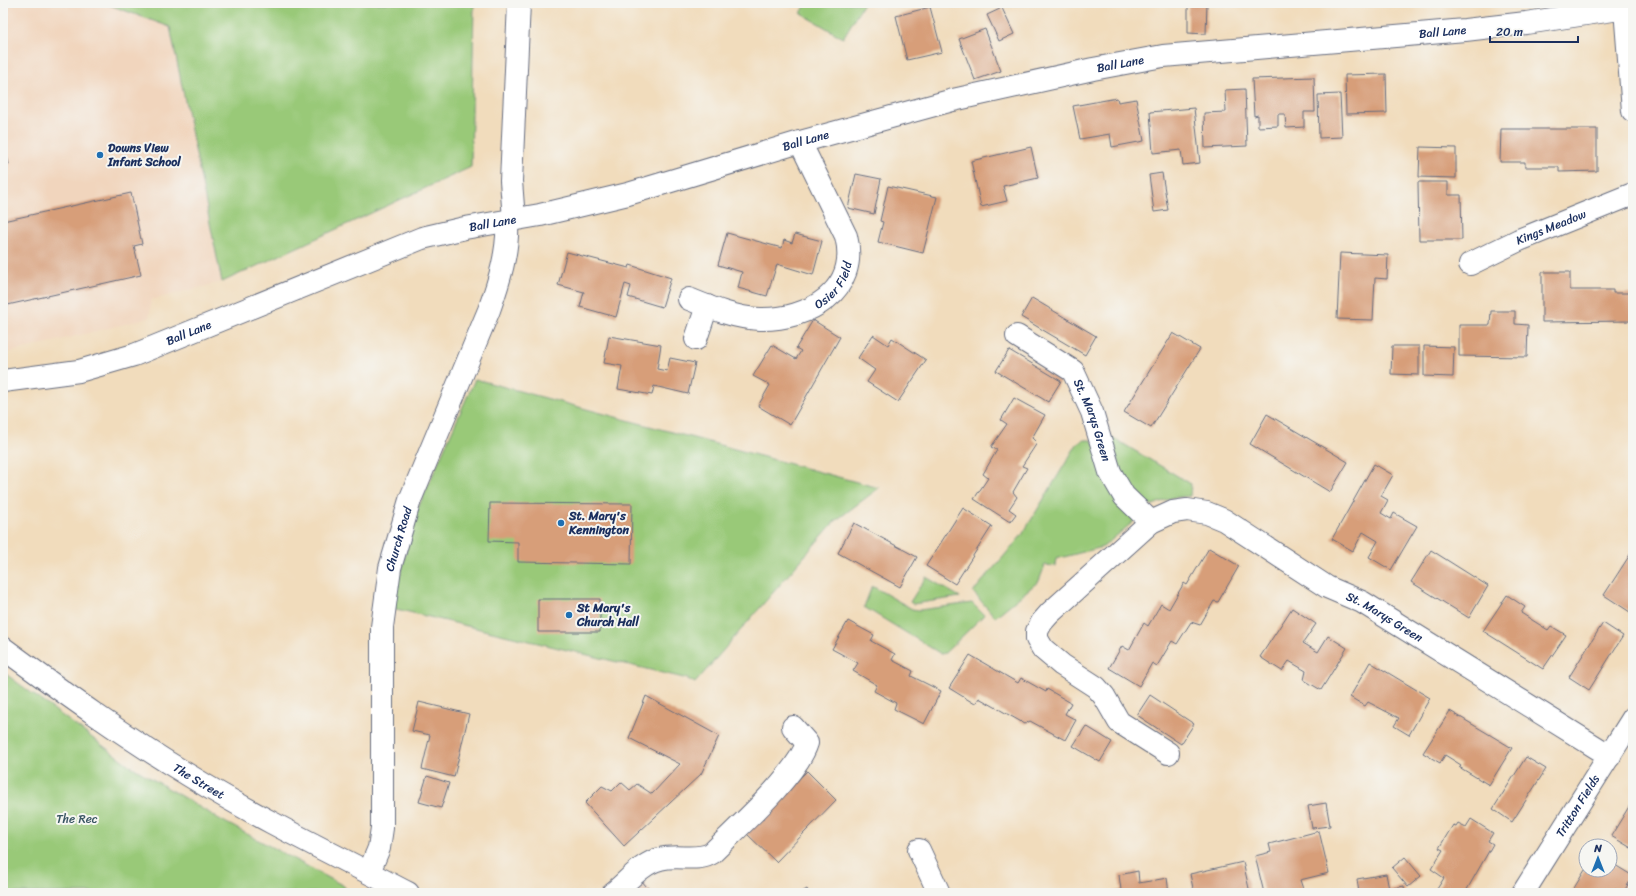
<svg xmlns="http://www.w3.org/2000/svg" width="1636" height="896" viewBox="0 0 1636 896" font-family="Sriracha,sans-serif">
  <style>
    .built { fill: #f1d5bd }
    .green { fill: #99c978; stroke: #5a7c6b }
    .building { fill: #d79e79 }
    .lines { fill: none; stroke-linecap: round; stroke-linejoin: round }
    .minor-casing { stroke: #666c7f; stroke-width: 24 }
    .minor { stroke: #fff; stroke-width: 22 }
    .poi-dot { fill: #1f6fb2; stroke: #f6f6f2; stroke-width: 1.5 }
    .labels { text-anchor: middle; stroke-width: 4; stroke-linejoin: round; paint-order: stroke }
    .street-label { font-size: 12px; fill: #1b2f5e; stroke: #f6f6f2 }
    .poi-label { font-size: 12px; font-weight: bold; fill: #1b2f5e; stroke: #f6f6f2; text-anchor: start }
    .park-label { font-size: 12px; fill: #3a5664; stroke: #f6f6f2 }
  </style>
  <rect width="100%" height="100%" fill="#f6f6f2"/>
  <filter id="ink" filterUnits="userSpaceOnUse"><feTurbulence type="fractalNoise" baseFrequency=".025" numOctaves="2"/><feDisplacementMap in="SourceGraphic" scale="8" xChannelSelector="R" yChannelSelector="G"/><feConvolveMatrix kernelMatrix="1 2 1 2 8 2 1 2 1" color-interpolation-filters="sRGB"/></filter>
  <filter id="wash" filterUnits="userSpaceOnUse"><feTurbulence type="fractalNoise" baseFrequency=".012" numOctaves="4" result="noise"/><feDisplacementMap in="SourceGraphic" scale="16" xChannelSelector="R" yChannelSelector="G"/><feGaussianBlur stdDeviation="0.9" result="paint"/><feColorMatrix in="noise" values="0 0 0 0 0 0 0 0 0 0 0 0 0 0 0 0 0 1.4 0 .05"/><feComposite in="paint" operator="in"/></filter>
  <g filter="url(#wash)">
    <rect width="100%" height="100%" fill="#f1dcbc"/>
    <path class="built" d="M3,3H104L170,27L222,282L151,300L149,318L3,354Z"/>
    <path class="green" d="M104,3H474L471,167L222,282L170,27Z
      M807,3H864L843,38L801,13Z
      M475,379L879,488L834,522L695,683L688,679L392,608L415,515Z
      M1110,436L1191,484L1190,496L1171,498L1153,505L1145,503L1125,483Z
      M1084,440H1092L1134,519L1133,522L1103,547L1056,559L1055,566L1045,565L1039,581L995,617L973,592L1022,535L1077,444Z
      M926,577L960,597L913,604L910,602Z
      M872,586L912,609L919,610L972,603L984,615L945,653L941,654L864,607Z
      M3,672L129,765L221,820L344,886L348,893H3Z"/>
    <g id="blocks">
      <path class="building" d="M1188,3H1207L1206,34L1188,33Z
        M930,7L942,52L907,60L896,16Z
        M1002,8L1014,34L999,41L987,15Z
        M985,29L1001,71L975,80L959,39Z
        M1386,74L1387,113L1346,114L1345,75Z
        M1314,77L1315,112H1304V127L1286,128L1285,114H1278V126L1258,127V115L1254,116L1252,79Z
        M1245,89L1247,146L1205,148L1204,113L1226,112L1225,90Z
        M1340,94L1342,137L1319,138L1318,95Z
        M1117,98L1118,102L1136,99L1144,141L1112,147L1110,134L1080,139L1073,106Z
        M1194,108L1200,163L1183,165L1181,150L1153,153L1150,112Z
        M1501,129H1597V171L1559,172V167H1525V162H1500Z
        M3,140L9,164L3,165Z
        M1031,147L1038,178L1003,186L1007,201L981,207L971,161Z
        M1420,147L1456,148V178L1419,177Z
        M1162,173L1168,210L1154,212L1149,175Z
        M856,174L881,179L874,214L848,208Z
        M1418,182H1448V195H1461L1462,240H1419Z
        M888,186L937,197L923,253L878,242L883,222L880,221Z
        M131,193L142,244L134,246L141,275L3,306V221Z
        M727,233L782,248L784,240L792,243L795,234L822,241L813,275L777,264L767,296L738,288L742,272L718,265Z
        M567,252L629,268L630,265L671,278L662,307L628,297L631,286L625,284L616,317L580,307L584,292L558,285Z
        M1340,253L1388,255L1387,279L1375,278L1373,320L1337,319Z
        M1542,272H1570V290H1613V293H1633V321L1542,322Z
        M1032,298L1096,336L1085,355L1021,317Z
        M1491,311H1515V324L1528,325L1527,357L1459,356V325H1490Z
        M813,320L840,337L790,425L758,406L770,385L753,376L772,345L796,359L801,351L796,348Z
        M1173,333L1200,349L1151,428L1124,412Z
        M873,335L888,345L892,338L926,360L898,402L867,382L875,370L858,358Z
        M609,336L661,345L657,369L667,371L670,358L695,363L688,394L654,386L652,395L618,389L622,366L604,363Z
        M1392,346H1419V375L1391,374Z
        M1424,346L1454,347L1453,377L1424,376Z
        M1009,350L1061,381L1048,402L996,371Z
        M1014,398L1045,415L1032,438L1037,443L1022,466L1027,468L1013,492L1017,497L1009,509L1016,514L1010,522L974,499L988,478L983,474L997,450L991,447L1007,424L1001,420Z
        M1267,414L1348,462L1330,492L1250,444Z
        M1374,464L1393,475L1381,496L1388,500L1381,513L1391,519L1394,513L1417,526L1391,570L1369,557L1378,541L1363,532L1353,551L1332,539Z
        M490,503L632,504L631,564L518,562V542L489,541Z
        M963,508L992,526L955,584L926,566Z
        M854,523L917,557L900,587L838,553Z
        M1209,548L1239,566L1218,602L1214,601L1200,625L1191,622L1177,644L1172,641L1157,666L1152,663L1139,686L1109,668L1122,646L1129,650L1144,623L1148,626L1161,604L1169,609L1184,583L1187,585Z
        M1431,550L1488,586L1469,618L1411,582Z
        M1633,550V614L1604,595Z
        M1507,595L1525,607L1521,613L1548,630L1551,626L1566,635L1543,669L1483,631Z
        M538,599H600V632H538Z
        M1292,608L1316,624L1303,643L1318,652L1328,636L1347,648L1321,690L1304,680L1306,671L1289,661L1282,671L1260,657Z
        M848,621L874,635L871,641L895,654L892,660L913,671L911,676L941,691L924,724L894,709L896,703L874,691L877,685L853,671L858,663L832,649Z
        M1603,623L1623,636L1589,690L1569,677Z
        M970,655L1018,683L1021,678L1046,692L1047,689L1071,703L1065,714L1076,720L1065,740L1030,721L1025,724L979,698L975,704L949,688Z
        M1370,662L1430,698L1409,735L1394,726L1399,718L1368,702L1365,706L1350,697Z
        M1150,695L1194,724L1181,744L1137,715Z
        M646,696L719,736L701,774L624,846L585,803L602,786L612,791L621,782L630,790L637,784L652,794L680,764L629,738Z
        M419,702L469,714L454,777L422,769L430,735L412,731Z
        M1450,711L1512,748L1489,785L1459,767L1461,765L1445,755L1440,763L1423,753Z
        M1086,726L1112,742L1100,762L1073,746Z
        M1526,757L1546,769L1512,822L1493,809Z
        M807,771L836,800L776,862L746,833Z
        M427,776L449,783L441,808L419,802Z
        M1633,800V849L1611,836Z
        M1326,803L1330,826L1312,828L1308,806Z
        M1471,819L1493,833L1488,841L1493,844L1465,893L1462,891L1461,893H1443L1437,889L1444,878L1431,869L1443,850L1439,848L1453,825L1456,826L1458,823L1466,827Z
        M1319,831L1329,873L1300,880L1303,889L1286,893H1264L1255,856L1271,852L1269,844Z
        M1405,857L1421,876L1408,887L1392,868Z
        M1243,862L1250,893H1194L1190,874Z
        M1610,862L1633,876L1623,893L1615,889L1613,893H1571L1585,870H1610Z
        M1138,871L1139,883L1167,878L1169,893H1111L1121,890L1119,875Z
        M1386,874L1389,889L1404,886L1405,893H1359L1357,879Z
        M641,880L652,893H624Z
        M807,889L809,893H800Z"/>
    </g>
  </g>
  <g filter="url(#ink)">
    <use href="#blocks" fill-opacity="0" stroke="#666c7f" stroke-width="1"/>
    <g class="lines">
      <g class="minor-casing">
        <g id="minor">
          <path d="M1625,9L1633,111"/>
          <path d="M514,219L511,181L519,3"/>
          <path id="s1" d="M1470,264L1519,240L1633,194"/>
          <path id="s2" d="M689,299C711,308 735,318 760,319C808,320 860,291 846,236L800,142"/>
          <path id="s3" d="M1017,336L1073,371L1092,412L1110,472L1124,496L1151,522"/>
          <path d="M696,339L707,306"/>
          <path id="s4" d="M3,381L79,371L134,355L422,238L465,228L540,215L628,194L800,142L953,100L1093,69L1163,56L1465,30L1526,23L1633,7"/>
          <path id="s5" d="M3,648C64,693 125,737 190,776C260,819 335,855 408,893"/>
          <path id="s6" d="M1168,753L1119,722L1104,696L1096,687L1062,665L1043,649L1037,639V631L1042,622L1050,613L1151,522L1173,512L1187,510L1207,513L1224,520L1327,587L1362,602L1610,756"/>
          <path d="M919,850L939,893"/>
          <path id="s7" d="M369,872L379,848L382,828V627L390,568L410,500L489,310C499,282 509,250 507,221"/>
          <path d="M613,893C627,882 642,863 660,859C677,854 698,862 712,853C737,828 797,775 807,743L793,727"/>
          <path id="s8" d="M1523,893L1633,718"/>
        </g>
      </g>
      <use href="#minor" class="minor"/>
    </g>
  </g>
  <g class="poi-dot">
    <circle cx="100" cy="155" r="4"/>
    <circle cx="561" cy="523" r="4"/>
    <circle cx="569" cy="615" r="4"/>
  </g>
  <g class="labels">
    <g class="street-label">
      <text dy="4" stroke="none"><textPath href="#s4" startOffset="1489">Ball Lane</textPath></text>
      <text dy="4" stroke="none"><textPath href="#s4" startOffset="1165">Ball Lane</textPath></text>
      <text dy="4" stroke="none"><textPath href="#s4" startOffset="841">Ball Lane</textPath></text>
      <text dy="4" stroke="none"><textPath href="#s4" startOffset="517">Ball Lane</textPath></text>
      <text dy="4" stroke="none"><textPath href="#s1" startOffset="89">Kings Meadow</textPath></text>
      <text dy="4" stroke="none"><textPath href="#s2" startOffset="160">Osier Field</textPath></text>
      <text dy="4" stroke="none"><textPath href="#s4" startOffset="193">Ball Lane</textPath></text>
      <text dy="4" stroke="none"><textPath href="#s3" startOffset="119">St. Marys Green</textPath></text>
      <text dy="4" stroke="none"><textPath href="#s7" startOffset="337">Church Road</textPath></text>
      <text dy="4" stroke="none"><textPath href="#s6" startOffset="608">St. Marys Green</textPath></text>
      <text dy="4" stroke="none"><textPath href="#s5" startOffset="237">The Street</textPath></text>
      <text dy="4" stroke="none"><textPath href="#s8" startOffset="103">Tritton Fields</textPath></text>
    </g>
    <g class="poi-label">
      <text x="108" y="152">Downs View<tspan x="108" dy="14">Infant School</tspan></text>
      <text x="569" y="520">St. Mary's<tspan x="569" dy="14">Kennington</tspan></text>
      <text x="577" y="612">St Mary's<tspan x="577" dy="14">Church Hall</tspan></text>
    </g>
    <g class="park-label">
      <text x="77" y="823">The Rec</text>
    </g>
  </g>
  <rect width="1636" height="896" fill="none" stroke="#f6f6f2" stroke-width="16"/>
  <g transform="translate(1598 858)"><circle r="19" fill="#f6f6f2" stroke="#9ea6b7"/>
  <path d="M0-3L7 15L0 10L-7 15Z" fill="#1f6fb2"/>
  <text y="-6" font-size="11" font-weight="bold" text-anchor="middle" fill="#1b2f5e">N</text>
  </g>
  <path d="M1490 36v6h88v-6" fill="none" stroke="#1b2f5e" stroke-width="2"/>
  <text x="1496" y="36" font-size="12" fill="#1b2f5e" stroke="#f6f6f2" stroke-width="3" paint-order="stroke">20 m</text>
</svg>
